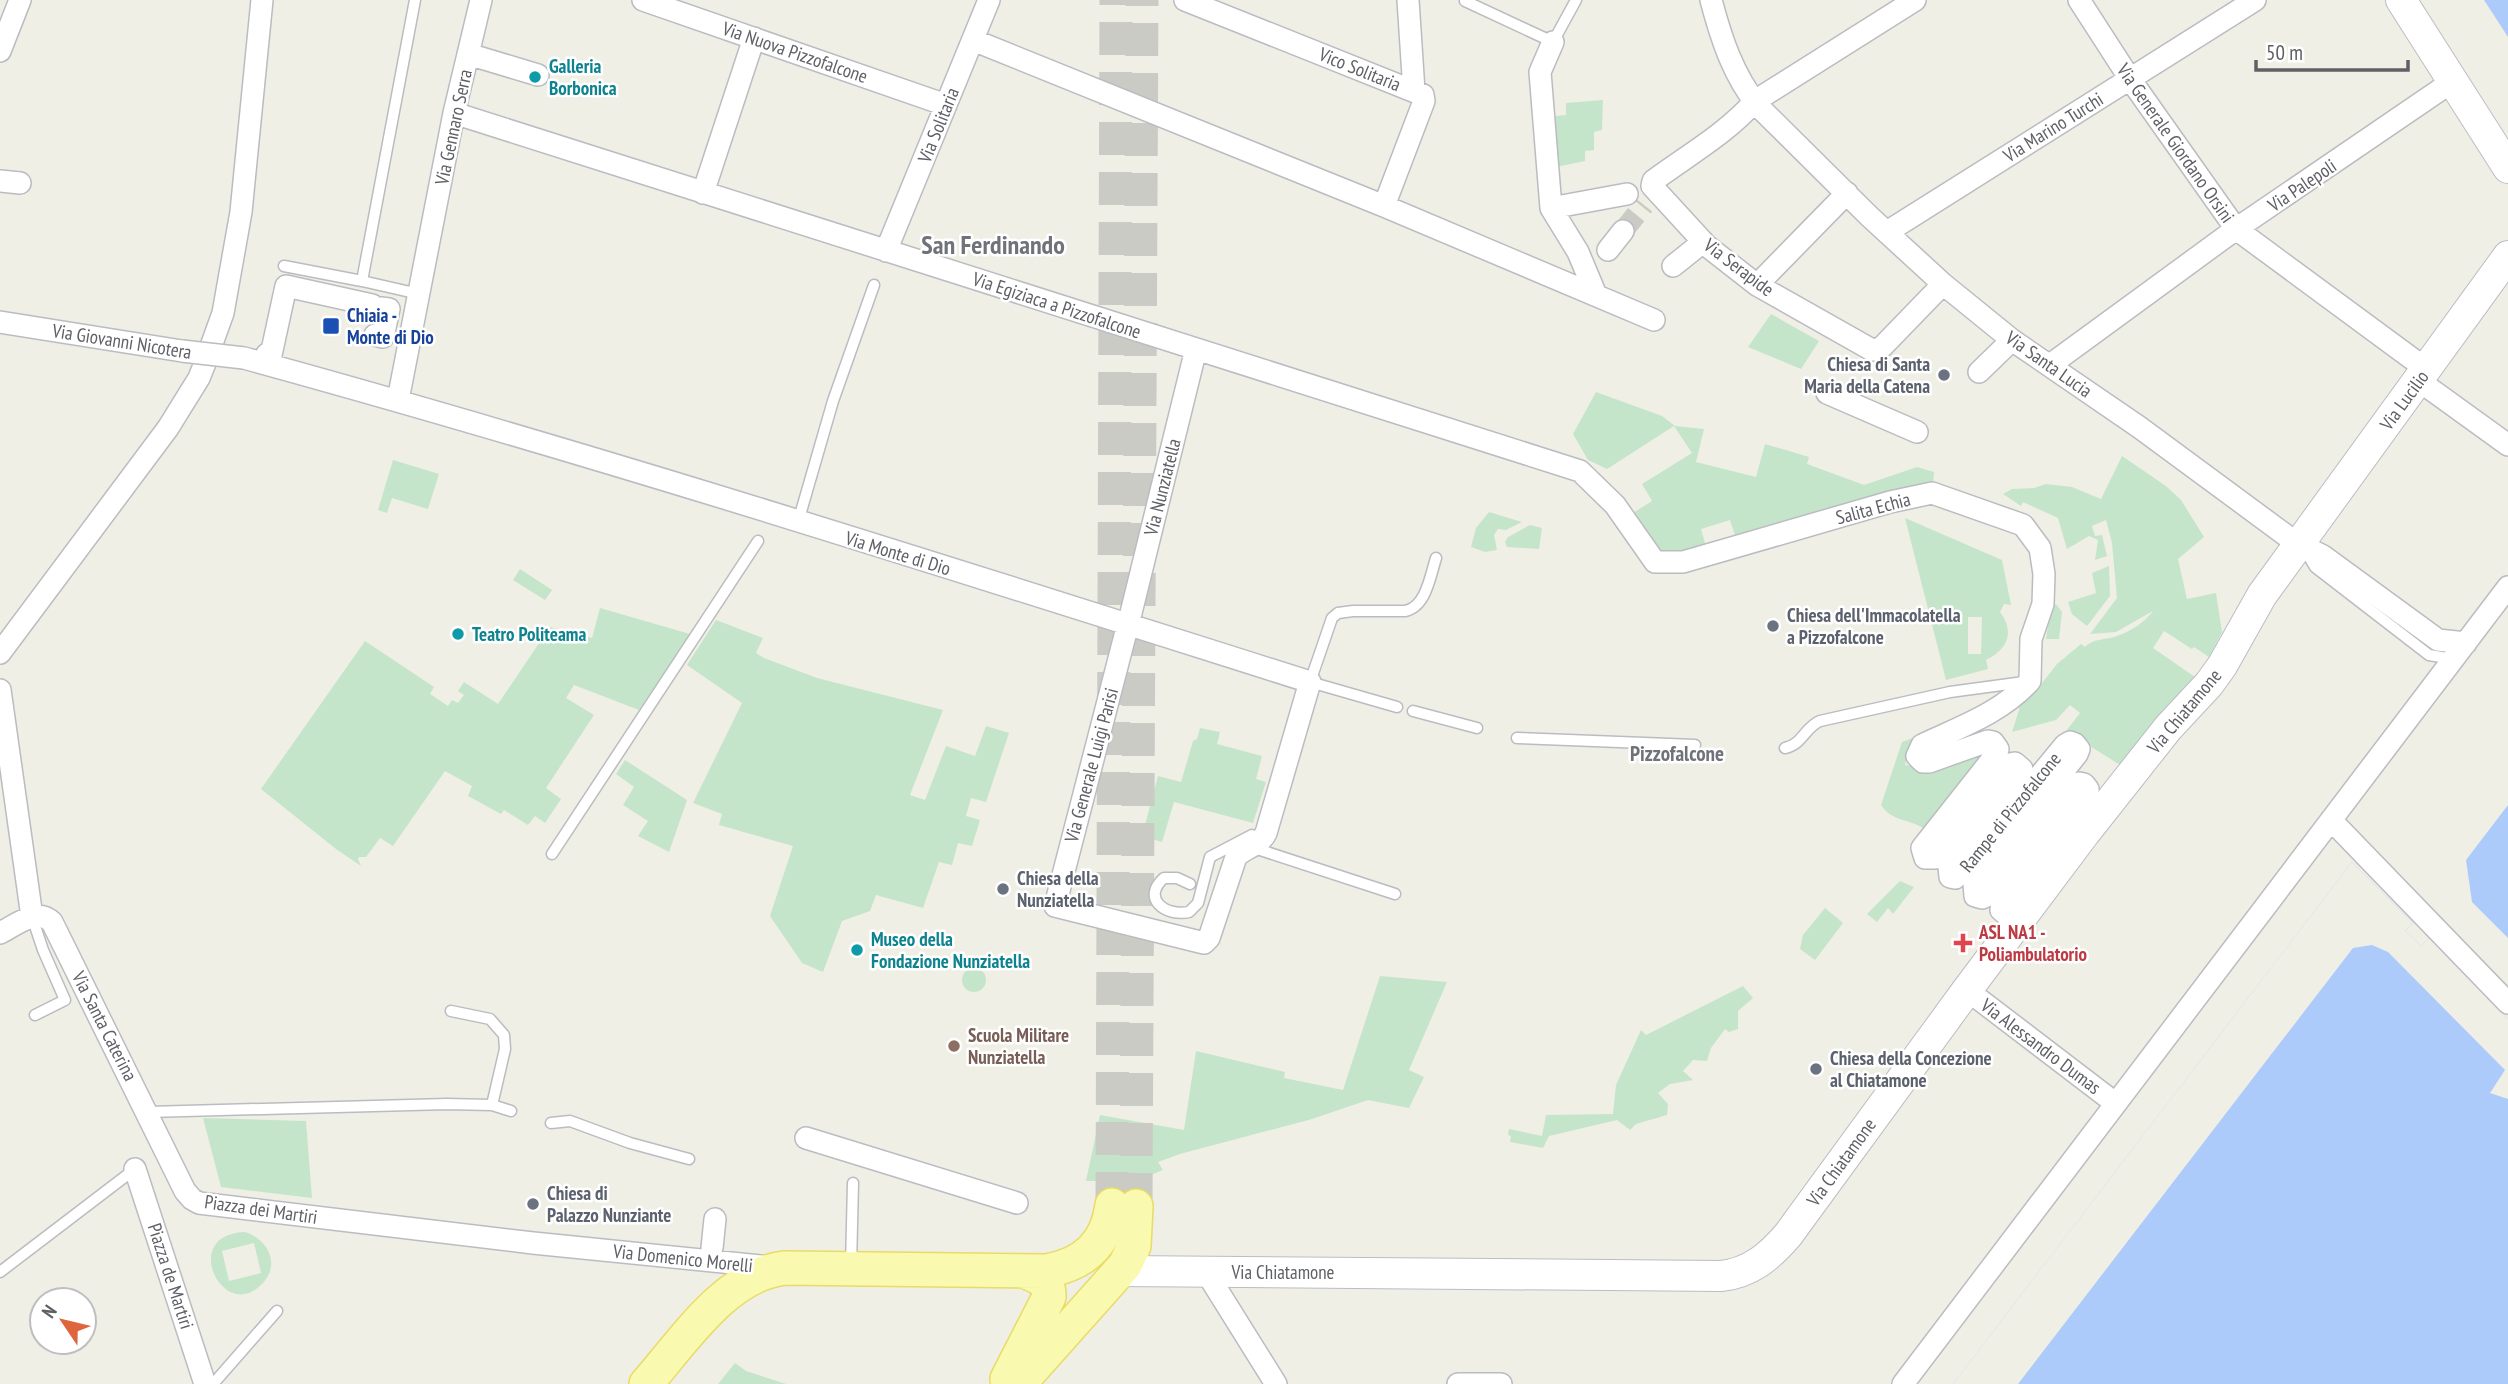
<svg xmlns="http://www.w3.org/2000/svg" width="2508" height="1384" viewBox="0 0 2508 1384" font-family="'PT Sans Narrow',sans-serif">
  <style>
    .green { fill: #c5e5ca; fill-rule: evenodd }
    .water { fill: #accafa }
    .pier { fill: #efefe6 }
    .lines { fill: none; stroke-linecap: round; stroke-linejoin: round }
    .street-tunnel { stroke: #cbcbc6; stroke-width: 21; stroke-dasharray: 21 10; stroke-linecap: butt }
    .primary-tunnel { stroke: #cbcbc6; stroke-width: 33; stroke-dasharray: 33 17; stroke-linecap: butt }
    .lane-casing { stroke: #bbbcc1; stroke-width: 13 }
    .street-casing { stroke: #bbbcc1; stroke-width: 24 }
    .secondary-casing { stroke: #bbbdc3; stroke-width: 32 }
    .primary-casing { stroke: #e9db65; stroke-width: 36 }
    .lane { stroke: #fff; stroke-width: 10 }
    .street { stroke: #fff; stroke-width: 21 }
    .secondary { stroke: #fff; stroke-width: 30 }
    .primary { stroke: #f9fab0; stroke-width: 33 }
    .street-bridge-casing { stroke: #bbbcc1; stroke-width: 24; stroke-linecap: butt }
    .street-bridge { stroke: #fff; stroke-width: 21 }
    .culture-dot { fill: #0f9aa8; stroke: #fff; stroke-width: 2.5 }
    .transit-dot { fill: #1a4fb4; stroke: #fff; stroke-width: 2.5 }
    .worship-dot { fill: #6b7280; stroke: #fff; stroke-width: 2.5 }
    .health-dot { fill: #e0444e; stroke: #fff; stroke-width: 2.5 }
    .education-dot { fill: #8d6e63; stroke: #fff; stroke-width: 2.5 }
    .labels { text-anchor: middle; stroke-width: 5; stroke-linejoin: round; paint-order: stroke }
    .street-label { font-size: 19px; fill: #5e6066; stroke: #fff }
    .culture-label { font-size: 19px; font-weight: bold; fill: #0d838f; stroke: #fff; text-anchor: start }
    .transit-label { font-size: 19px; font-weight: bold; fill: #164399; stroke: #fff; text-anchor: start }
    .worship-label { font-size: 19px; font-weight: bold; fill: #5b616d; stroke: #fff; text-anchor: start }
    .health-label { font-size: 19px; font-weight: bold; fill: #be3a42; stroke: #fff; text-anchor: start }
    .education-label { font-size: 19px; font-weight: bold; fill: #785e54; stroke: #fff; text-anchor: start }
    .neighbourhood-label { font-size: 21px; font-weight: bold; fill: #6f7278; stroke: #fff }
    .district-label { font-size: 26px; font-weight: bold; fill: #6f7278; stroke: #fff }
  </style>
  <rect width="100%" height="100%" fill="#efefe6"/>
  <path class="green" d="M1603,100L1602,130L1594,132V150L1585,151V161L1551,168L1547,117L1566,115V103Z
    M1771,314L1819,341L1801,369L1748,347Z
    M1596,392L1662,416L1675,426L1704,429L1696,462L1756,477L1765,444L1809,457L1807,464L1864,485L1917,467L1934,472L1933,487L1916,485L1736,538L1730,520L1701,529L1706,547L1658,559L1633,513L1652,501L1642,484L1692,453L1674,426L1607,469L1588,460L1573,434Z
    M2122,456L2166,486L2181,500L2204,537L2178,559L2187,599L2216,593L2222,632L2209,657L2194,647L2192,649L2164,631L2153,648L2195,677L2120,765L2066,731L2080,713L2070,705L2056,720L2012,732L2019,710V700L2039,687L2057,664L2081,644L2085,647C2094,638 2106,640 2117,636C2131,631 2144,623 2153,611L2116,632L2090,634L2117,598L2112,543L2106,520L2092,526L2095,536L2102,535L2107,556L2095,560L2098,540L2089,536L2067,549L2058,518L2023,502L2021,506L2003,494L2012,489L2034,488L2046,484L2072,487L2101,499Z
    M393,460L439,474L428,509L392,498L387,513L378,510Z
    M1489,512L1522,522L1506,530L1498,529L1494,535L1497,550L1485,552L1471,547L1476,528Z
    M1905,518L2002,560L2011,605L2004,604L2000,612C2015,632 2008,649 1986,660L1988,669L1946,680ZM1968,617H1982L1981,654H1968Z
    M1530,525L1542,528L1539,549L1507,547L1505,542L1508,537Z
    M2109,566L2110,596L2087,626L2072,614L2068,602L2096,593L2092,573Z
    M520,569L552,590L545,600L513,580Z
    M2056,604L2062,612L2059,639H2046L2051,607Z
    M600,608L690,634L639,710L574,685L566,698L594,715L546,788L561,799L545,823L535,816L528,825L504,810L501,814L468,796L472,786L445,771L393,846L380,838L366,857H359L358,859L361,866L336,849L261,789L365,641L434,687L430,694L448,706L452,700L458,703L464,695L458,691L464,682L498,704L550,627L592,638Z
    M716,620L763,638L756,653L764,658L817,678L943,710L910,795L925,800L946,746L975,756L986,726L1009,733L986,802L971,798L966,816L980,820L972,846L958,843L952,865L939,862L923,908L876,895L870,911L842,921L823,972L802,963L770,916L793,846L719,825L722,814L693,803L742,703L687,665Z
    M1200,728L1220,732L1217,744L1262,756L1256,779L1266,782L1253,823L1174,802L1162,842L1142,836L1158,776L1181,782L1193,741L1197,739Z
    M1913,738L1905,765L1932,768L1988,752L1926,830C1910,818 1893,823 1881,805L1902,742Z
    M625,760L687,800L669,852L638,836L648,821L623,805L634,787L616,774Z
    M1900,881L1914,887L1893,914L1888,908L1877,922L1867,914Z
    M1825,908L1843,923L1815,960L1800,949L1803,935Z
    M962 980a12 12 0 1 1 24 0a12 12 0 1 1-24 0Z
    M1380,976L1447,982L1409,1070L1424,1077L1409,1108L1368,1100L1312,1119L1180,1154L1158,1162L1163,1170L1136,1181H1086L1100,1115L1184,1130L1196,1051L1285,1072L1284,1078L1343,1090Z
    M1743,986L1753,998L1738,1011V1029L1729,1032L1725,1029L1711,1048L1707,1061L1693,1060L1683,1071L1693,1080L1670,1084L1658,1093L1668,1104L1667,1115L1636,1124L1630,1130L1617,1120L1549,1136L1543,1148L1510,1142L1511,1136L1508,1135L1509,1129L1542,1136L1546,1115L1613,1114L1616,1085L1641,1030L1646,1035Z
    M203,1118L306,1121L312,1198L221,1187Z
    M245,1232C267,1239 281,1263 263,1283C224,1326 178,1234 245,1232ZM254,1243L261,1273L229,1281L222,1251Z
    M735,1363L746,1371L786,1384H718Z"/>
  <path class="water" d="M2484,0H2508V37Z
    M2508,805V938L2472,902L2466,860Z
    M2352,862L2413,923L2405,931L2421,946L2429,938L2508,1019V1384H1953Z"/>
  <path class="pier" d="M2352,862L2413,923L2405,931L2421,946L2429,938L2508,1019V1099L2490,1093L2505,1070L2388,952L2372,945L2353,948L2018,1384H1953Z"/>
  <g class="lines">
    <path class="street-tunnel" d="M1623,231L1644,205"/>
    <path class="primary-tunnel" d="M1112,1205L1116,0
      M1136,1206L1142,0"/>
    <g class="lane-casing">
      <path id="lane" d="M415,0L362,281L419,294
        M1465,1L1553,42L1576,0
        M284,266L362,281
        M798,522L833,401L874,285
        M2306,552L2315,567L2429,655L2453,659
        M1397,707L1310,682L1332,618L1338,613L1353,611H1405C1426,607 1430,577 1436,558
        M1413,711L1477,728
        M1517,738L1695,745
        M1785,748C1802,745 1805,727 1820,721L1950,692L2024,682
        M1251,847L1395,894
        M552,854L758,541
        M1190,884L1177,878H1164C1141,898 1165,917 1189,912L1198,903L1210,857L1252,835
        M32,917L43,950L65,1000L35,1015
        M451,1011L490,1019L504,1035L505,1049L492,1105
        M148,1112L447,1104L492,1105L511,1111
        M551,1123L570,1121L630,1143L689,1159
        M851,1266L853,1183
        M0,1272L135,1169
        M213,1384L277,1311"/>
    </g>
    <g class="street-casing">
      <path id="street" d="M643,0L946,105
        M1185,0L1423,95L1424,101L1384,206
        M1408,0L1414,91
        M1711,0C1721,38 1733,75 1758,106L1870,217L1943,284L2012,340L2139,427L2295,542L2323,556L2438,640L2466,643
        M1915,0L1755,101C1726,134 1688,155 1653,181L1652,186L1707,246L1757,285L1872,350H1876L1883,346L1943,284
        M2079,0L2130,79L2236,229L2426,369
        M973,40L1384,206L1654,320
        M1553,42L1540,72L1551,208L1578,252L1596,295
        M0,51L20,0
        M468,54L538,75
        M454,113L1580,471L1615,505L1655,562H1683L1890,502L1932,493L2023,525L2040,548L2044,574L2043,604L2031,639L2030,681C2001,713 1960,727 1922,745L1917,756L1923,762H1929L1988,741L1993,742L1998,749L1997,753L1922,848L1925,858H1935L2010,764L2015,763L2022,769V773L1949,867L1950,877L1955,878L2065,745L2070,742L2075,744L2079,749L2077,754L1974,884L1975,896L1982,898L1988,895L2074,786L2079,783L2084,784L2088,789V795L2002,904L2001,910L2017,923
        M0,181L20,183
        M703,193L754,38
        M1551,208L1627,194
        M1887,232L2255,0
        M1608,250L1623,231
        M886,251L989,0
        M1673,266L1703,242
        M1757,285L1847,193
        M0,322L182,351
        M375,335L383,337L389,309L381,308
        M267,354L271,355L286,286L372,305
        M244,358C602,456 956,570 1310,682L1266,833C1259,847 1245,847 1236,857L1209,938L1204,943L1055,906L1128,624L1131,613L1196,349
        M2050,365L2236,229L2453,81
        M1979,372L2012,340
        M2418,380L2508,445
        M1827,393L1917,432
        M398,400L454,113L481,0
        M0,653L168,428L199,378L205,363L223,313L241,212L262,0
        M0,690L32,917
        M2331,820L2508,1003
        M0,933C16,925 37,907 52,922L185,1191L192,1199L199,1203L533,1243L772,1267
        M1967,990L2115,1103
        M806,1138L1017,1203
        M135,1169L205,1384
        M712,1248L715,1219
        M1206,1272L1276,1384
        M1458,1384H1501
        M1903,1384L2508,587"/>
    </g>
    <g class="secondary-casing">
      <path id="secondary" d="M2401,0L2508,168
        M1121,1271L1721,1276C1750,1273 1769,1257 1788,1235L1967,990L2085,833L2168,728L2209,684L2222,666L2262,595L2508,256"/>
    </g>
    <g class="primary-casing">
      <path id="primary" d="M1007,1379L1049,1297C1050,1282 1039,1277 1026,1272
        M646,1384C683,1342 726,1274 785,1268L1047,1271C1084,1264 1107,1244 1112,1205
        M1019,1384L1125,1265L1134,1246L1136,1206"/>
    </g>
    <use href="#lane" class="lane"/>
    <use href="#street" class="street"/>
    <use href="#secondary" class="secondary"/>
    <use href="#primary" class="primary"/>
    <g class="street-bridge-casing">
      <path id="street-bridge" d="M182,351L244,358"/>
    </g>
    <use href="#street-bridge" class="street-bridge"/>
  </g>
  <g class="culture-dot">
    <circle cx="535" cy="77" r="7"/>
    <circle cx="458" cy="634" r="7"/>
    <circle cx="857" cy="950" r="7"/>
  </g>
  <rect class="transit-dot" x="322" y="317" width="18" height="18" rx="3.5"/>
  <g class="worship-dot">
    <circle cx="1944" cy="375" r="7"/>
    <circle cx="1773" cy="626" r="7"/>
    <circle cx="1003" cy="889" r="7"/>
    <circle cx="1816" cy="1069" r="7"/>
    <circle cx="533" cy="1204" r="7"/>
  </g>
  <path class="health-dot" d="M1959.5 932.5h7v7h7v7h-7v7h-7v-7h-7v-7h7z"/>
  <circle class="education-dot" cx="954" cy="1046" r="7"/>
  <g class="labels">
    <g class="street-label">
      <text transform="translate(795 52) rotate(19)" y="7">Via Nuova Pizzofalcone</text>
      <text transform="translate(1360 69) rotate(22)" y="7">Vico Solitaria</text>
      <text transform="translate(938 125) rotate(-68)" y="7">Via Solitaria</text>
      <text transform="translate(453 127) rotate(-78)" y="7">Via Gennaro Serra</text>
      <text transform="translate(2053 127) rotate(-32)" y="7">Via Marino Turchi</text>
      <text transform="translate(2176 143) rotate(55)" y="7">Via Generale Giordano Orsini</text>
      <text transform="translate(2302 185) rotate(-34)" y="7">Via Palepoli</text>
      <text transform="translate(1739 267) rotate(37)" y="7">Via Serapide</text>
      <text transform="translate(1057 305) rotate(18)" y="7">Via Egiziaca a Pizzofalcone</text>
      <text transform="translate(122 341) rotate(9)" y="7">Via Giovanni Nicotera</text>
      <text transform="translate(2049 364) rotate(35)" y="7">Via Santa Lucia</text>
      <text transform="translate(2404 400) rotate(-54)" y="7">Via Lucilio</text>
      <text transform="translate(1162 487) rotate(-76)" y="7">Via Nunziatella</text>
      <text transform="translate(1873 508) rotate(-15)" y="7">Salita Echia</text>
      <text transform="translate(898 553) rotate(17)" y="7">Via Monte di Dio</text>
      <text transform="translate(2184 711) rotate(-50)" y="7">Via Chiatamone</text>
      <text transform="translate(1091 765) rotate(-75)" y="7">Via Generale Luigi Parisi</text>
      <text transform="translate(2010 812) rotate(-51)" y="7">Rampe di Pizzofalcone</text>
      <text transform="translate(105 1026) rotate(63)" y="7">Via Santa Caterina</text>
      <text transform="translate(2041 1046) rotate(37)" y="7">Via Alessandro Dumas</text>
      <text transform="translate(1841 1162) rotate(-54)" y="7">Via Chiatamone</text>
      <text transform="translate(261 1209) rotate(8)" y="7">Piazza dei Martiri</text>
      <text transform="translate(683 1258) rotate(6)" y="7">Via Domenico Morelli</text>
      <text x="1283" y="1279">Via Chiatamone</text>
      <text transform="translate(171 1276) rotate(72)" y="7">Piazza de Martiri</text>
    </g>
    <g class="culture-label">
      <text x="549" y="73">Galleria<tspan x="549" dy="22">Borbonica</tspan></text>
      <text x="472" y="641">Teatro Politeama</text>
      <text x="871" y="946">Museo della<tspan x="871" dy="22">Fondazione Nunziatella</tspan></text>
    </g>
    <g class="transit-label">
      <text x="347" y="322">Chiaia -<tspan x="347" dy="22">Monte di Dio</tspan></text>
    </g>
    <g class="worship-label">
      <text x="1930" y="371" text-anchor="end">Chiesa di Santa<tspan x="1930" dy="22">Maria della Catena</tspan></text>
      <text x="1787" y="622">Chiesa dell'Immacolatella<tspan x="1787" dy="22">a Pizzofalcone</tspan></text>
      <text x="1017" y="885">Chiesa della<tspan x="1017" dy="22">Nunziatella</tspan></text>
      <text x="1830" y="1065">Chiesa della Concezione<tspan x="1830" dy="22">al Chiatamone</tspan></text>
      <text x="547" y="1200">Chiesa di<tspan x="547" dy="22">Palazzo Nunziante</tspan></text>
    </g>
    <g class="health-label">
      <text x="1979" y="939">ASL NA1 -<tspan x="1979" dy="22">Poliambulatorio</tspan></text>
    </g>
    <g class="education-label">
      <text x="968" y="1042">Scuola Militare<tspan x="968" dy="22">Nunziatella</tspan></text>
    </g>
    <g class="neighbourhood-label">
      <text x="1677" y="761">Pizzofalcone</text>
    </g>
    <g class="district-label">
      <text x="993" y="254">San Ferdinando</text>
    </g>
  </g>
  <g transform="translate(63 1321) rotate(305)"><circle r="33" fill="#ffffff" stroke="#bfbfc2" stroke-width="2"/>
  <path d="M0-5L12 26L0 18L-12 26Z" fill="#df653d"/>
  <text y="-10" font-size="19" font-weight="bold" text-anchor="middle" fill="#5e6066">N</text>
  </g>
  <path d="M2256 60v10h152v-10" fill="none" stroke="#5e6066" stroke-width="3.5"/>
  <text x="2266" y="60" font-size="21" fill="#5e6066" stroke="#ffffff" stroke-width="5" paint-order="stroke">50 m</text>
</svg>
